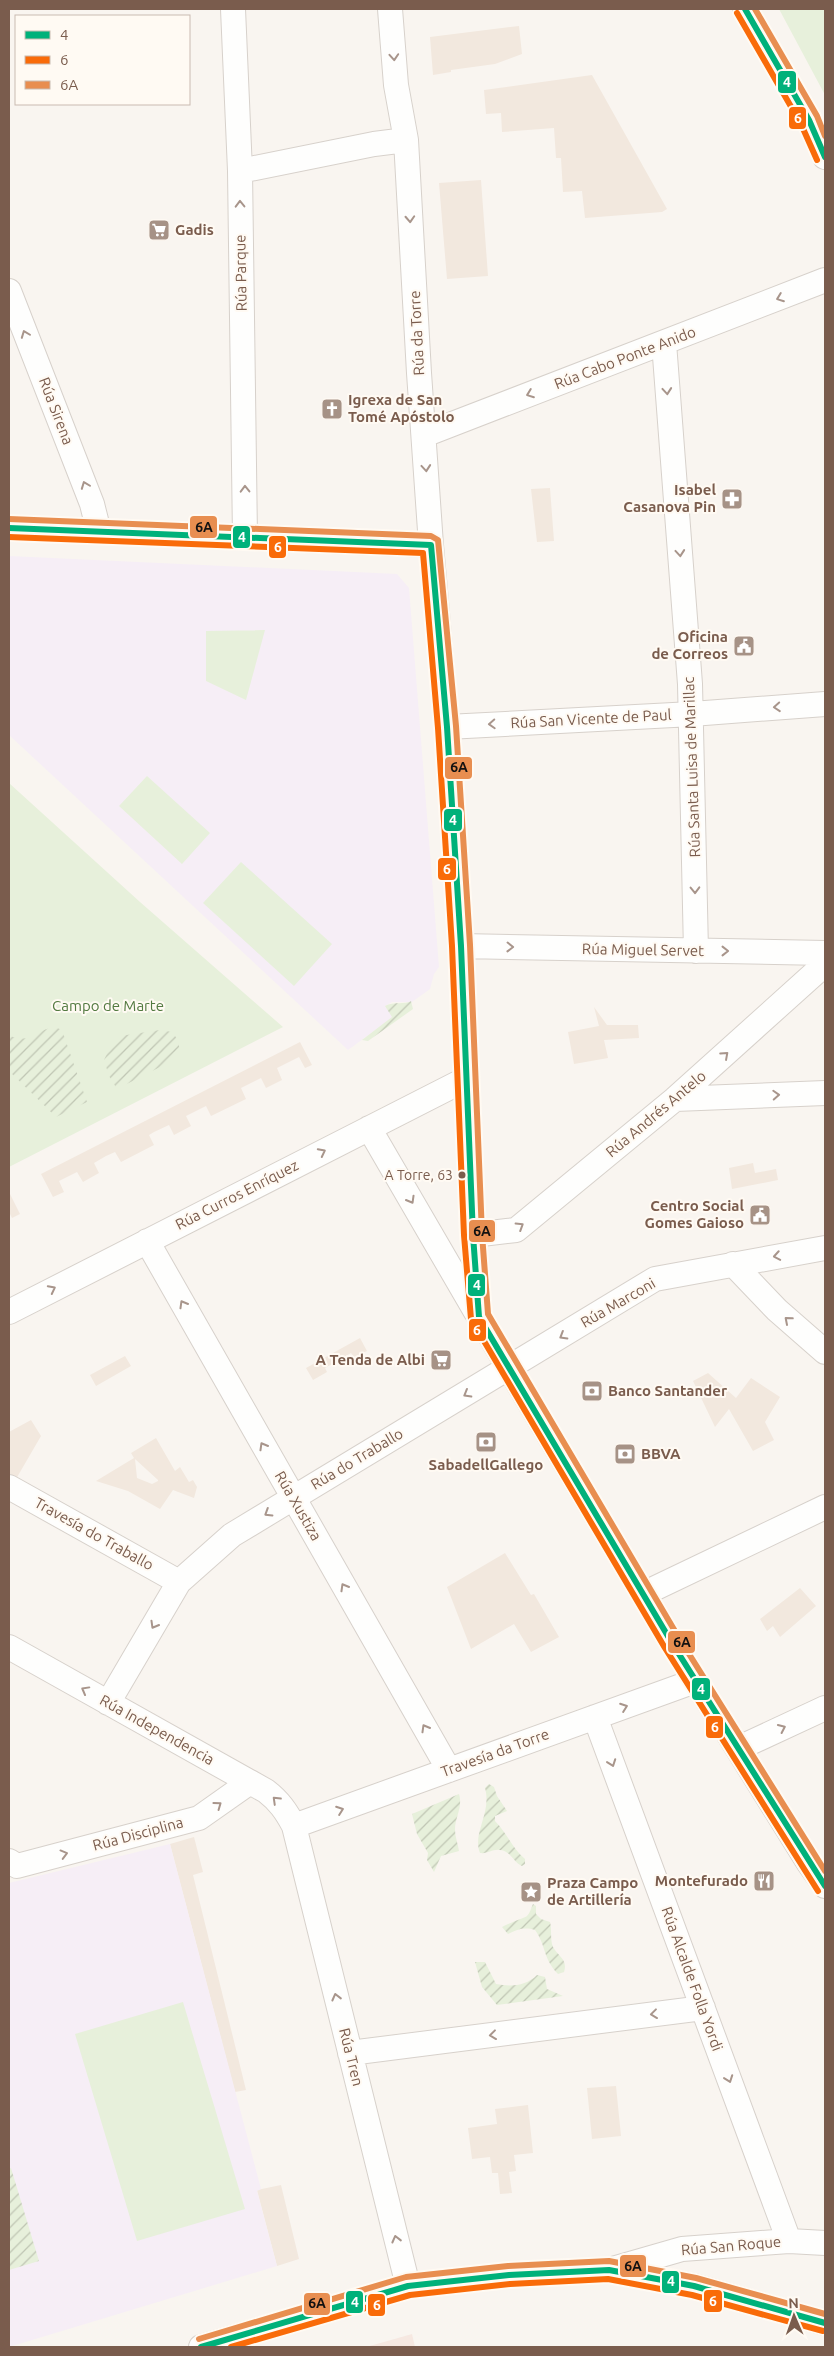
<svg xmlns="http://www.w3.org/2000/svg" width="834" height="2356" viewBox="0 0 834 2356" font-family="Ubuntu,sans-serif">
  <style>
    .residential { fill: #f2e8de; fill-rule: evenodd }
    .commercial { fill: #f6e8e1 }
    .education { fill: #f6eef6 }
    .green { fill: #e7f0db }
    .garden { fill: url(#garden-furrows) }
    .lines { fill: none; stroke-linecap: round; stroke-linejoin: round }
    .street-casing { stroke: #d7d1cb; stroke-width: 26 }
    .street { stroke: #fefefd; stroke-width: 24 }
    .bus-1-casing { stroke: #fffaf3; stroke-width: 10 }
    .bus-2-casing { stroke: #fffaf3; stroke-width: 10 }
    .bus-3-casing { stroke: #fffaf3; stroke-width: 10 }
    .bus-1 { stroke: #00b17a; stroke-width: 6 }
    .bus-2 { stroke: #f96b09; stroke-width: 6 }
    .bus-3 { stroke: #e88e50; stroke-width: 6 }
    .oneway { stroke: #a8958b }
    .bus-dot { fill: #7a5c4d; stroke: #fffaf3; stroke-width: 2 }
    .labels { text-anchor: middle; stroke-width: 4; stroke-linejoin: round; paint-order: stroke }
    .bus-label { font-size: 14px; fill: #7a5c4d; stroke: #fffaf3; text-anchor: end }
    .poi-label { font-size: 15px; font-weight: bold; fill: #7a5c4d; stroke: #fffaf3; text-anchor: start }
    .street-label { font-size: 15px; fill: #7a5c4d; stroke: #fffaf3 }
    .park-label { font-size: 15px; fill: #537a41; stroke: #fffaf3 }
    .line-badge { stroke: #fffaf3; stroke-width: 2 }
    .badge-label { font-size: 14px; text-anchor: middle; font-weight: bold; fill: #fff }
    .pale-badge-label { font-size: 14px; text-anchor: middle; font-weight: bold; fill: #111 }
  </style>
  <defs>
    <pattern id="garden-furrows" width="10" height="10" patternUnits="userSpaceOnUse" patternTransform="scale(1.25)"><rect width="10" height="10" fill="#e7f0db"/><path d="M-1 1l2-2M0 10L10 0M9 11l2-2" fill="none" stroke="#c0c6b4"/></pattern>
  </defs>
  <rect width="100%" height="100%" fill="#f9f5f0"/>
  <path class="residential" d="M519,26L522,54L495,64L451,70V72L433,75L430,37Z
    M592,75L667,209L662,212L585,218L582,191L563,192L561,158H556L554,128L502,132L501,113L486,114L484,90Z
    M481,180L488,276L447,279L439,183Z
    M550,488L554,541L537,542L531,489Z
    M594,1007L607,1025H638L639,1038L604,1040L608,1058L574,1064L568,1032L599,1026Z
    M300,1042L312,1065L305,1068L299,1057L277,1068L282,1080L266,1088L261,1078L241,1088L246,1099L211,1116L206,1106L186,1116L191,1126L174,1135L169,1125L154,1132L149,1135L154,1145L121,1162L115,1152L106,1156L94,1163L99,1173L83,1182L77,1172L59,1181L64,1192L53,1197L41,1174Z
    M753,1163L755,1173L776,1169L778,1180L732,1189L729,1168Z
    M9,1192L20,1214L12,1218L9,1212Z
    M360,1338L367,1351L354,1357L351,1353L325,1368L327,1372L313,1380L306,1368Z
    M125,1356L131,1366L96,1386L90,1375Z
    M708,1373L736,1398L751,1378L780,1397L765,1422L774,1440L753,1451L729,1409L715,1427L693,1381Z
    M31,1420L41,1436L16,1479L9,1475V1432Z
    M156,1438L175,1471L180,1467L189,1482L193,1480L197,1487L194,1498L173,1490L160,1509L128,1491L96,1481L134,1458L131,1453ZM135,1459L158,1480V1481L152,1484L137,1478Z
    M505,1553L531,1595L534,1594L559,1637L531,1652L514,1624L471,1649L447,1587Z
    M800,1588L816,1606L780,1637L773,1626L767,1631L760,1619Z
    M194,1837L203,1872L193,1875L246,2090L235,2092L170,1844Z
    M616,2086L621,2136L592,2139L587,2088Z
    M528,2105L533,2153L514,2155L516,2171L509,2172L512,2193L500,2194L498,2173H492L490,2157L472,2159L468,2128L497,2124L495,2109Z
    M281,2185L299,2259L277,2266L257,2190Z"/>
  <path class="commercial" d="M412,2334L415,2347H366L391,2340Z"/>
  <path class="education" d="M9,556L397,574L409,588L439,967L434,974L430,989L412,1002H392L385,1006L393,1017L348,1050L9,735Z
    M170,1844L261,2189L257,2191L277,2266L9,2347V1883Z"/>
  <path class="green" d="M779,9H825V95Z
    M265,630L246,700L206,681V631Z
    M147,776L210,833L182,864L119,806Z
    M9,783L140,902L283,1027L9,1167Z
    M241,862L332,944L294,986L203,903Z
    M183,2002L245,2209L137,2241L75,2034Z"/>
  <path class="garden" d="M411,1001L413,1009L368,1041L362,1040L392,1017L385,1006C394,1001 405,1005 411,1001Z
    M55,1027L62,1030L87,1102L56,1117L9,1071V1036C38,1044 33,1030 55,1027Z
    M160,1030L172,1032L178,1040L180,1052L160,1067L117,1089L109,1076L104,1060L111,1045L120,1036Z
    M489,1784L494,1787L497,1796L507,1811L495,1816V1821C507,1833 512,1848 525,1859V1864L522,1866C513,1862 511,1851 500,1850C492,1849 488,1854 480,1853C472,1833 492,1813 485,1788Z
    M459,1794C463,1808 455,1817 455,1830C455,1837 458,1844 459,1851L441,1856L434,1872L427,1860L428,1853L417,1834L412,1814Z
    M533,1904L536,1906V1914L541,1919L550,1922C552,1930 550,1940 553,1947C559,1957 568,1960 564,1972L558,1974C542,1957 547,1947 535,1930C524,1927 518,1929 508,1934L502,1927C507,1924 524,1918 527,1916C530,1913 531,1908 533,1904Z
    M475,1962H485L496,1984C511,1987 526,1986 537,1975L545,1977L547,1989L563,1996L497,2005L482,1987Z
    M11,2168L39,2261L9,2270V2169Z"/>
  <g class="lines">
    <g class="street-casing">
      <path id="street" d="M233,9L240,171L245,538
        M390,9L396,85L406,140L419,373L431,545L447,727L461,946L473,1235L479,1317L672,1643L808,1862L825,1886
        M745,9L809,120L825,157
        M240,171L374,144L406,140
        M9,291L92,504L99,532
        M664,343L690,684L696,951
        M424,435L825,280
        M9,528L431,545
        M447,727L692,714L825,704
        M461,946L825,953
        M675,1099L825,1093
        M369,1128L476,1312
        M473,1235L516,1230L675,1099L825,964
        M147,1241L449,1770
        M733,1264L777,1310L825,1352
        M9,1312L466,1079
        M9,1487L179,1582
        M643,1594L825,1507
        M9,1647L266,1791C279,1801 286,1811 294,1826L408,2286
        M108,1703L179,1582L232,1535L655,1279L825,1248
        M595,1717L789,2241
        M739,1748L825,1708
        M294,1826L695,1681
        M9,1861L17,1866L199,1818L250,1782
        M350,2053L703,2008
        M613,2271L694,2286L825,2323
        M201,2347L408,2286L509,2275L609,2270L682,2249L789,2241L825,2243"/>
    </g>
    <use href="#street" class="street"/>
    <g class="bus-1-casing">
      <path id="bus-1" d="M745,9L809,120L825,157
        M9,528L431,545L447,727L461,946L473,1235L479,1317L672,1643L825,1886
        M201,2347L408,2286L509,2275L609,2270L694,2286L825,2323"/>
    </g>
    <g class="bus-2-casing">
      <path id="bus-2" d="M737,13L801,124L817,160
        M9,537L423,553L438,728L452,946L464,1235L471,1319L665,1648L818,1891
        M231,2347L410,2295L510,2284L608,2279L692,2295L823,2331"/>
    </g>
    <g class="bus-3-casing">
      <path id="bus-3" d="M755,9L817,116L825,136
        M9,519L431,536L438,540L456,726L470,945L482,1234L488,1314L679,1638L825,1871
        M199,2339L406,2277L508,2266L609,2261L696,2278L825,2314"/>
    </g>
    <use href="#bus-1" class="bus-1"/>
    <use href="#bus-2" class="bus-2"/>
    <use href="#bus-3" class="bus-3"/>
  </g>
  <defs><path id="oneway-chevron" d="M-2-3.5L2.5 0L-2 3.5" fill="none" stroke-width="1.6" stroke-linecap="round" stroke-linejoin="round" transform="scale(1.25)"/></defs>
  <g class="oneway">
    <use href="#oneway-chevron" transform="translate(394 57) rotate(86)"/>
    <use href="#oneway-chevron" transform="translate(240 204) rotate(-91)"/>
    <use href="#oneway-chevron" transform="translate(410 219) rotate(87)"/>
    <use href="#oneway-chevron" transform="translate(780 298) rotate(159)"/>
    <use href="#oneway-chevron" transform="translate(25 334) rotate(-111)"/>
    <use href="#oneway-chevron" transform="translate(667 391) rotate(85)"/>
    <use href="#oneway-chevron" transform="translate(530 394) rotate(159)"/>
    <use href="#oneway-chevron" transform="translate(426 468) rotate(85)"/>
    <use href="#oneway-chevron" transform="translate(85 485) rotate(-111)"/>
    <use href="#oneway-chevron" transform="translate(245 489) rotate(-91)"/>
    <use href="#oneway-chevron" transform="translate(680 553) rotate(85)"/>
    <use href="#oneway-chevron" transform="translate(777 707) rotate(176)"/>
    <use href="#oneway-chevron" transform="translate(492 724) rotate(177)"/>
    <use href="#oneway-chevron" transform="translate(695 890) rotate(89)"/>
    <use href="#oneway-chevron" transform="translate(510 947) rotate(1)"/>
    <use href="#oneway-chevron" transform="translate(725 951)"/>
    <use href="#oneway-chevron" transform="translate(725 1055) rotate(-42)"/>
    <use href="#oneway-chevron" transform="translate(776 1095) rotate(-3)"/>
    <use href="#oneway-chevron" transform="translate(322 1152) rotate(-27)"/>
    <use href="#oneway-chevron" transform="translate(411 1200) rotate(60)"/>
    <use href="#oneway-chevron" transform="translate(520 1226) rotate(-32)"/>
    <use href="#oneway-chevron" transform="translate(777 1256) rotate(170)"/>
    <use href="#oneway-chevron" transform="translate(52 1289) rotate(-27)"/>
    <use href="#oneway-chevron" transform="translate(183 1304) rotate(-120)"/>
    <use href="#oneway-chevron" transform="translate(788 1320) rotate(-139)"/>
    <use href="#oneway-chevron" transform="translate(563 1336) rotate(149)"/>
    <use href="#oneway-chevron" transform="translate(467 1394) rotate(150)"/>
    <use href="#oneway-chevron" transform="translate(263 1446) rotate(-120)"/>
    <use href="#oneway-chevron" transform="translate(268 1513) rotate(148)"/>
    <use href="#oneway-chevron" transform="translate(344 1587) rotate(-120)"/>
    <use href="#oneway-chevron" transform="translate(154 1625) rotate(120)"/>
    <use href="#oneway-chevron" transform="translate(85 1690) rotate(-151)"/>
    <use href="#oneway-chevron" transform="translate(624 1707) rotate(-20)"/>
    <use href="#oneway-chevron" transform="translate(425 1728) rotate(-120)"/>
    <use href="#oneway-chevron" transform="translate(782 1728) rotate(-25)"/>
    <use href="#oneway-chevron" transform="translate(612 1763) rotate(70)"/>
    <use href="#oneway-chevron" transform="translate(276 1800) rotate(-136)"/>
    <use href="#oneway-chevron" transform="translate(218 1805) rotate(-36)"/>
    <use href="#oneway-chevron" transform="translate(340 1810) rotate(-20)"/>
    <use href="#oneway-chevron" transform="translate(64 1854) rotate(-15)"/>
    <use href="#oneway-chevron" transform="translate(336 1997) rotate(-104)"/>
    <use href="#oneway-chevron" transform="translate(654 2014) rotate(173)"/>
    <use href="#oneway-chevron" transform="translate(493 2035) rotate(173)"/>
    <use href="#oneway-chevron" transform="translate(729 2079) rotate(70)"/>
    <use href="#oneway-chevron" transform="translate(396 2239) rotate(-104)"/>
  </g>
  <defs>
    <g id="supermarket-square" transform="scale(1.125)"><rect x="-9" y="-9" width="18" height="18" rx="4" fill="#a69286" stroke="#fffaf3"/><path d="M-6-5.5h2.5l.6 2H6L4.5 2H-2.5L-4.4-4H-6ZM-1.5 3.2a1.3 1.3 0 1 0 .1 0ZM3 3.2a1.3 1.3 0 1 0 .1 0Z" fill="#fff"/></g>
    <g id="church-square" transform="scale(1.125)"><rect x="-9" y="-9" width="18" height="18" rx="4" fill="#a69286" stroke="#fffaf3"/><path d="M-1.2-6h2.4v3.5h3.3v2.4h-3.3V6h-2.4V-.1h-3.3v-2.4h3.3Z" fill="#fff"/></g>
    <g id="pharmacy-square" transform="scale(1.125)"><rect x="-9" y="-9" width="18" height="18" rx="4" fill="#a69286" stroke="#fffaf3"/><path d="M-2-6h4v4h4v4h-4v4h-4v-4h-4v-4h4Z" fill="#fff"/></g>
    <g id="civic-square" transform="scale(1.125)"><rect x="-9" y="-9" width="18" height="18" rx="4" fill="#a69286" stroke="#fffaf3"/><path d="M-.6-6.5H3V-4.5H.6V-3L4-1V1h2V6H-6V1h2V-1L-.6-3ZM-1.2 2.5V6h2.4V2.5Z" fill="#fff"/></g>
    <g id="bank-square" transform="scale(1.125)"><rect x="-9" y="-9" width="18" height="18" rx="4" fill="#a69286" stroke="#fffaf3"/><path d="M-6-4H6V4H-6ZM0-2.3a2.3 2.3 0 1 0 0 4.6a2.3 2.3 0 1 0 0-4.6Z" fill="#fff"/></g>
    <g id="restaurant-square" transform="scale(1.125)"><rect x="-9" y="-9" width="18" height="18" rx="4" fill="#a69286" stroke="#fffaf3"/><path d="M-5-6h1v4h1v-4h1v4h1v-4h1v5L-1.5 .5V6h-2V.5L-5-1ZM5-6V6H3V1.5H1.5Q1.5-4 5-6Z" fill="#fff"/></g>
    <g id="sight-square" transform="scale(1.125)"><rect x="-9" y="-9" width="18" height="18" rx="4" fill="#a69286" stroke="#fffaf3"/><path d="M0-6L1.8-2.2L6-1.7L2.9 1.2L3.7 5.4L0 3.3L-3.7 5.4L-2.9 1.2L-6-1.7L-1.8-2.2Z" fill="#fff"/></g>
  </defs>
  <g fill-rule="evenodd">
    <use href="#supermarket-square" x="159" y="230"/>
    <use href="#church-square" x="332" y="409"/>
    <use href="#pharmacy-square" x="732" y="499"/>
    <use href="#civic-square" x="744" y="646"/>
    <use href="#civic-square" x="760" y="1215"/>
    <use href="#supermarket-square" x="441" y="1360"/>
    <use href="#bank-square" x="592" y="1391"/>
    <use href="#bank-square" x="486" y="1442"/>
    <use href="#bank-square" x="625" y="1454"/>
    <use href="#restaurant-square" x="764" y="1881"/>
    <use href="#sight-square" x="531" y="1892"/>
  </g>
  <circle class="bus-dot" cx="462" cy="1175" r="4.5"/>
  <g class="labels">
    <g class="bus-label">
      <text x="453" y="1180">A Torre, 63</text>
    </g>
    <g class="poi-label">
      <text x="175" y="235">Gadis</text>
      <text x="348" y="405">Igrexa de San<tspan x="348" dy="17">Tomé Apóstolo</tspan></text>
      <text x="716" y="495" text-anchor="end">Isabel<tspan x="716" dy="17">Casanova Pin</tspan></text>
      <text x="728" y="642" text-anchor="end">Oficina<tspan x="728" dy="17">de Correos</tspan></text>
      <text x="744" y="1211" text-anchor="end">Centro Social<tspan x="744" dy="17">Gomes Gaioso</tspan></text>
      <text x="425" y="1365" text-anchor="end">A Tenda de Albi</text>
      <text x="608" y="1396">Banco Santander</text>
      <text x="641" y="1459">BBVA</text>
      <text x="486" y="1470" text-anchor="middle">SabadellGallego</text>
      <text x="748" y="1886" text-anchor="end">Montefurado</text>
      <text x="547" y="1888">Praza Campo<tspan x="547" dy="17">de Artillería</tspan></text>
    </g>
    <g class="street-label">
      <text transform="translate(241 273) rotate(-91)" y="5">Rúa Parque</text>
      <text transform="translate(417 333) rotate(-93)" y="5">Rúa da Torre</text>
      <text transform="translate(625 358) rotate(-21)" y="5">Rúa Cabo Ponte Anido</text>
      <text transform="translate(56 411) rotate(69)" y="5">Rúa Sirena</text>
      <text transform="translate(591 719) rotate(-3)" y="5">Rúa San Vicente de Paul</text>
      <text transform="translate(692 767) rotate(-92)" y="5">Rúa Santa Luisa de Marillac</text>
      <text transform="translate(643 950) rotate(1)" y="5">Rúa Miguel Servet</text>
      <text transform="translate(656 1114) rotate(-40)" y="5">Rúa Andrés Antelo</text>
      <text transform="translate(237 1195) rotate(-27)" y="5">Rúa Curros Enríquez</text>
      <text transform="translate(618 1303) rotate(-30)" y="5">Rúa Marconi</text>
      <text transform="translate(357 1459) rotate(-31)" y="5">Rúa do Traballo</text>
      <text transform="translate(298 1506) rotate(60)" y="5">Rúa Xustiza</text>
      <text transform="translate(94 1534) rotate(29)" y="5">Travesía do Traballo</text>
      <text transform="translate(157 1730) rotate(29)" y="5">Rúa Independencia</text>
      <text transform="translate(495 1753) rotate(-20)" y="5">Travesía da Torre</text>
      <text transform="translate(138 1834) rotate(-15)" y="5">Rúa Disciplina</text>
      <text transform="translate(692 1979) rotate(70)" y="5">Rúa Alcalde Folla Yordi</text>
      <text transform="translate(351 2057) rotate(76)" y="5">Rúa Tren</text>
      <text transform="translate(731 2246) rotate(-5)" y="5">Rúa San Roque</text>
    </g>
    <g class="park-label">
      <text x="108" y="1011">Campo de Marte</text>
    </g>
  </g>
  <g class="line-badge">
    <rect x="777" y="70" width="20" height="24" rx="5" fill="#00b17a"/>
    <rect x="788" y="106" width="19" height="24" rx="5" fill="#f96b09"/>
    <rect x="189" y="515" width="29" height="24" rx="5" fill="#e88e50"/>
    <rect x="232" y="525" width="19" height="24" rx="5" fill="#00b17a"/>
    <rect x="268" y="535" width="19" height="24" rx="5" fill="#f96b09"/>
    <rect x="444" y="756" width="29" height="24" rx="5" fill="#e88e50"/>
    <rect x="443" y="808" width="20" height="24" rx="5" fill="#00b17a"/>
    <rect x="437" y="857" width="20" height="24" rx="5" fill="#f96b09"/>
    <rect x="468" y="1219" width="28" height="24" rx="5" fill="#e88e50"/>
    <rect x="467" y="1273" width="19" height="24" rx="5" fill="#00b17a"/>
    <rect x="468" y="1318" width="19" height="24" rx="5" fill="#f96b09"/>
    <rect x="667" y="1630" width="29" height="24" rx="5" fill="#e88e50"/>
    <rect x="691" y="1677" width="20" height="24" rx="5" fill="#00b17a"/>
    <rect x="705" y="1715" width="19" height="24" rx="5" fill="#f96b09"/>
    <rect x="619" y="2254" width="28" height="24" rx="5" fill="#e88e50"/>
    <rect x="661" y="2270" width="19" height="24" rx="5" fill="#00b17a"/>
    <rect x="703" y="2289" width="20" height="24" rx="5" fill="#f96b09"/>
    <rect x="345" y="2290" width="19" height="24" rx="5" fill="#00b17a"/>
    <rect x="303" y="2292" width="28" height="24" rx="5" fill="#e88e50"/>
    <rect x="367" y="2293" width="19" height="24" rx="5" fill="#f96b09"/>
  </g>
  <g class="badge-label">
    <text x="787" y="87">4</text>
    <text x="798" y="123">6</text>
    <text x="242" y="542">4</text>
    <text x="278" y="552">6</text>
    <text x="453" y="825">4</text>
    <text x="447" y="874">6</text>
    <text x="477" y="1290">4</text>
    <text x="477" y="1335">6</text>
    <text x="701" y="1694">4</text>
    <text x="715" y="1732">6</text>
    <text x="671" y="2286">4</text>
    <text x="713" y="2306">6</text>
    <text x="355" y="2307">4</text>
    <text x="377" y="2310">6</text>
  </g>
  <g class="pale-badge-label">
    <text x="204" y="532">6A</text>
    <text x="459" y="772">6A</text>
    <text x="482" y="1236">6A</text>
    <text x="682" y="1647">6A</text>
    <text x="633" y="2271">6A</text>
    <text x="317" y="2308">6A</text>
  </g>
  <rect width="834" height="2356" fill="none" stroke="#7a5c4d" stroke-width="20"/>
  <rect x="15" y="15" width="175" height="90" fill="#fffaf3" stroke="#cabbb1"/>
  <rect x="25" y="31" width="25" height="8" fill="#00b17a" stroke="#cabbb1"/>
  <text x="60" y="40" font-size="15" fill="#7a5c4d">4</text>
  <rect x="25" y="56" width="25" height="8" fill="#f96b09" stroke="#cabbb1"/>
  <text x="60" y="65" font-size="15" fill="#7a5c4d">6</text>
  <rect x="25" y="81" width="25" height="8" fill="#e88e50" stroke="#cabbb1"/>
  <text x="60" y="90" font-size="15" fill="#7a5c4d">6A</text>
  <g transform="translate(794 2316) rotate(358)" stroke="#fffaf3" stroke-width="4" paint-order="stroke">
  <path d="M0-4L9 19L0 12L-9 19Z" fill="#7a5c4d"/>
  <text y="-8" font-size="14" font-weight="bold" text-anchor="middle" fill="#7a5c4d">N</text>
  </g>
</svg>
